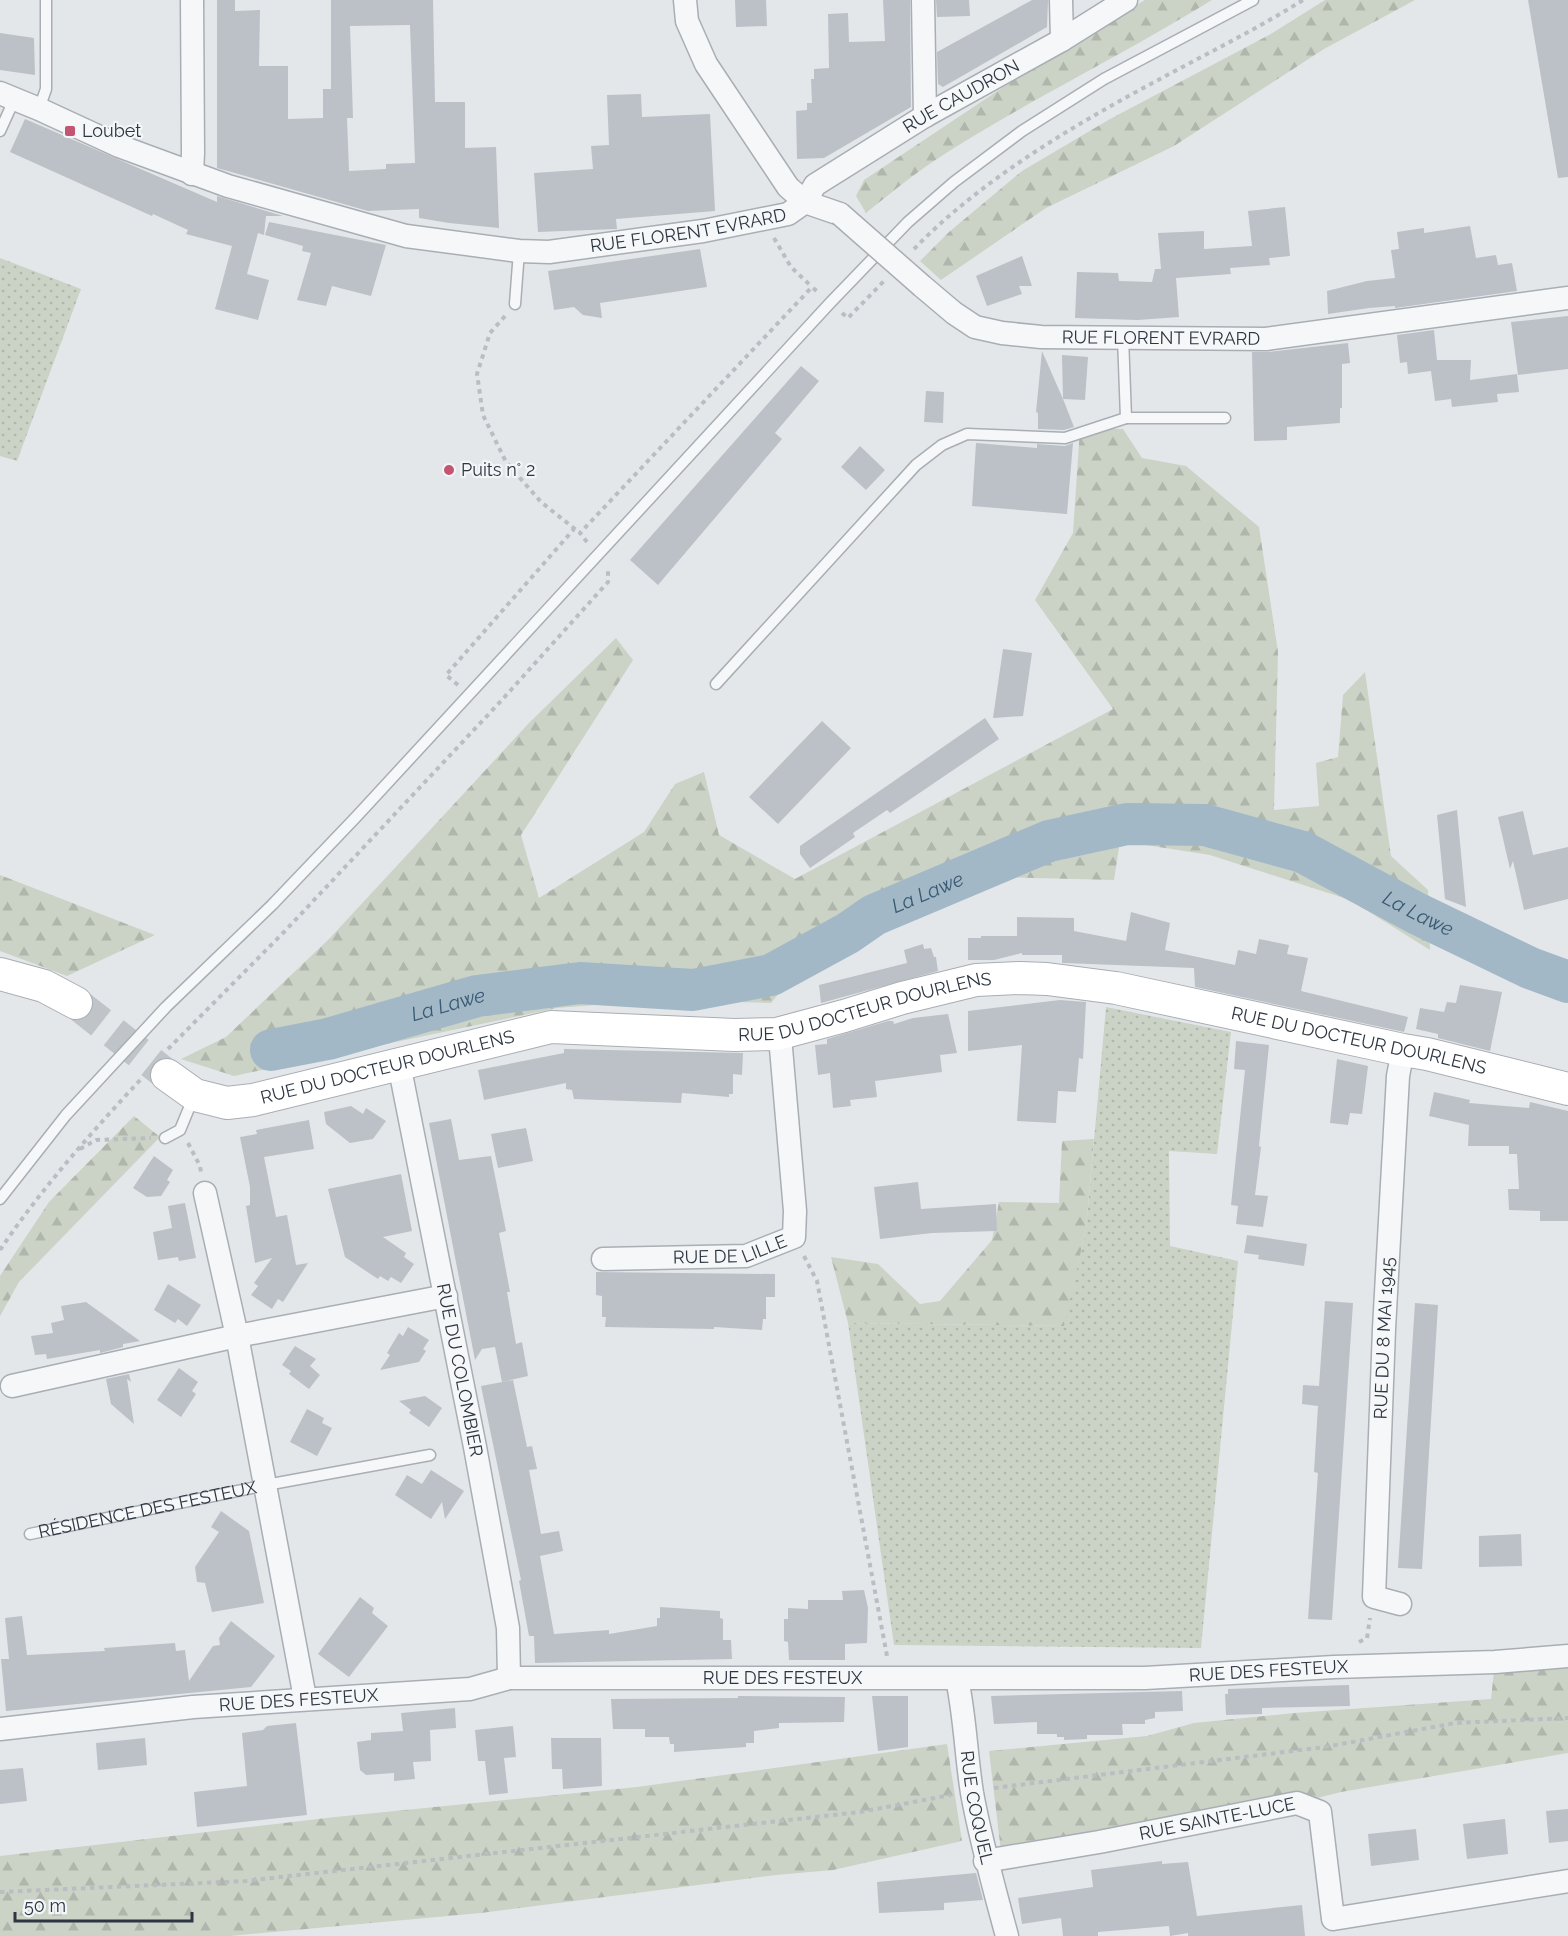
<svg xmlns="http://www.w3.org/2000/svg" width="1568" height="1936" viewBox="0 0 1568 1936" font-family="Raleway,sans-serif">
  <style>
    .grass { fill: url(#grass-dots) }
    .forest { fill: url(#forest-firs) }
    .lines { fill: none; stroke-linecap: round; stroke-linejoin: round }
    .river { stroke: #a2b8c7; stroke-width: 42 }
    .building { fill: #bbc1c7; fill-rule: evenodd }
    .secondary-tunnel { stroke: #bfc4c8; stroke-width: 32; stroke-dasharray: 32 16; stroke-linecap: butt }
    .lane-casing { stroke: #a9aeb4; stroke-width: 13 }
    .street-casing { stroke: #a9aeb4; stroke-width: 25 }
    .secondary-casing { stroke: #a9aeb4; stroke-width: 34 }
    .path { stroke: #babdc2; stroke-width: 4; stroke-dasharray: 4.5 4.5; stroke-linecap: butt }
    .lane { stroke: #f6f7f9; stroke-width: 10 }
    .street { stroke: #f6f7f9; stroke-width: 22 }
    .secondary { stroke: #fff; stroke-width: 32 }
    .street-bridge-casing { stroke: #a9aeb4; stroke-width: 25; stroke-linecap: butt }
    .street-bridge { stroke: #f6f7f9; stroke-width: 22 }
    .poi-dot { fill: #c35571; stroke: #f3f6f8; stroke-width: 2 }
    .labels { text-anchor: middle; stroke-width: 4.5; stroke-linejoin: round; paint-order: stroke }
    .street-label { font-size: 18px; fill: #2d3641; stroke: #f3f6f8 }
    .poi-label { font-size: 18px; fill: #2d3641; stroke: #f3f6f8; text-anchor: start }
    .water-label { font-size: 20px; font-style: italic; fill: #3a5972; stroke: #f3f6f8 }
  </style>
  <defs>
    <pattern id="grass-dots" width="8" height="8" patternUnits="userSpaceOnUse" patternTransform="scale(1.5)"><rect width="8" height="8" fill="#cbd3c6"/><path d="M2 2h.1M6 6h.1" fill="none" stroke="#afb6ab" stroke-width="1.8" stroke-linecap="round"/></pattern>
    <pattern id="forest-firs" width="22" height="20" patternUnits="userSpaceOnUse" patternTransform="scale(1.5)"><rect width="22" height="20" fill="#cbd3c6"/><path d="M5 1l3.5 6h-7zM16 11l3.5 6h-7z" fill="#afb6ab"/></pattern>
  </defs>
  <rect width="100%" height="100%" fill="#e4e7ea"/>
  <path class="grass" d="M0,258L81,289L17,461L0,456Z
    M1106,1007L1231,1032L1217,1154L1169,1151L1170,1246L1238,1261L1201,1648L894,1645L848,1323L1063,1326L1086,1229Z"/>
  <path class="forest" d="M1145,0H1212C1120,57 1022,103 931,163C909,178 887,196 866,213L856,196L864,180L1059,50Z
    M1325,0H1415L1324,49L1174,146L1046,208L941,280L920,261L949,232L1022,171L1110,119L1269,35Z
    M1080,428L1123,429L1142,458L1186,466L1259,527L1278,652L1274,810L1319,806L1316,763L1338,757L1343,695L1365,672L1391,856L1428,890L1430,950L1350,900L1210,855L1120,841L1114,880L1000,877L849,908L771,1003L659,1000L557,1008L234,1076L181,1059L226,1037L330,938L529,723L616,638L633,660L521,835L539,898L644,832L675,784L704,772L719,835L795,879L1113,709L1035,600L1073,533Z
    M0,875L155,935L67,976L0,951Z
    M134,1116L160,1137L19,1282L0,1316V1276L49,1202Z
    M1094,1139L1086,1229L1064,1326L848,1323L831,1257L878,1264L920,1304L940,1301L992,1240L999,1202L1059,1203L1062,1141Z
    M1568,1656V1753L1341,1792L1297,1803L1002,1860L989,1751L1147,1736L1194,1723L1294,1713L1491,1699L1495,1662Z
    M947,1744L962,1841L833,1870L776,1875L481,1913L230,1936H0V1856L335,1817L637,1787Z"/>
  <g class="lines">
    <path class="river" id="s1" d="M271,1050L328,1039L477,996L580,983L693,990L771,975L848,933L874,915L1049,841L1127,824L1205,825L1303,852L1416,913L1530,968L1568,982"/>
  </g>
  <path class="building" d="M217,0H235V11L260,10L259,66H288V119L323,118V89H331V0H433L435,102H465V148L496,147L499,228L449,223L419,218V209L368,211L217,168ZM410,25L415,163L386,164V169L349,171L347,118H353L350,26Z
    M735,0H766L767,26L736,27Z
    M883,0H910L911,107L824,158L797,159L796,111L807,110V103H812L811,79H814V69L829,68L828,14L848,13L849,42L885,41Z
    M936,0H969L970,16L937,17Z
    M1032,0H1048L1047,27L943,87L938,84L937,52Z
    M1528,0H1568V177L1558,178Z
    M0,33L34,38L35,75L0,70Z
    M641,94L642,117L710,114L715,211L616,219L617,229L538,232L534,173L593,169L591,146L609,145L607,95Z
    M25,119L217,202V196L283,216H266L264,235L258,233L247,274L269,280L258,320L215,309L232,246L186,234L188,230L153,214L152,216L10,152Z
    M1285,207L1290,256L1269,258L1270,265L1230,268L1231,274L1176,278L1179,317L1138,320L1075,318L1077,272L1118,273L1119,281L1152,282L1155,269H1161L1158,233L1204,231V249L1252,246L1248,211Z
    M269,222L386,245L371,296L332,286L326,306L297,300L311,253L302,251L303,246L265,235Z
    M1470,226L1476,258L1496,255L1498,265L1512,263L1517,291L1395,308V306L1369,308L1328,314L1327,291L1367,281L1395,278L1391,250L1399,249L1397,232L1424,228V233Z
    M700,249L707,287L600,303L602,318L583,315L574,307L554,310L548,271Z
    M1022,256L1032,286H1019L1022,294L987,306L976,276Z
    M1568,316V369L1518,375L1511,322Z
    M1434,330L1437,360H1471L1470,380L1517,374L1519,392L1497,394L1498,402L1452,407L1451,399L1435,401L1431,371L1408,374L1407,362L1400,363L1397,335Z
    M1348,343L1350,363L1342,364V408H1340V423L1287,427V440L1254,441L1252,352H1268Z
    M1042,351L1063,399L1062,355L1088,357L1085,400L1063,399L1074,427L1064,430L1038,429V413L1036,412Z
    M801,366L819,381L775,433L782,439L658,585L630,560Z
    M926,391L944,392L943,423L924,422Z
    M976,443L1037,448V444L1065,446L1073,443L1067,514L972,506Z
    M860,446L885,470L866,490L841,467Z
    M1003,649L1032,653L1023,716L993,718Z
    M985,718L999,739L890,813L887,810L853,833L855,837L810,868L800,854V846Z
    M822,721L851,748L778,824L749,797Z
    M1457,810L1466,907L1445,899L1437,815Z
    M1523,811L1533,855L1568,847V899L1524,910L1513,861L1510,869L1498,817Z
    M1131,912L1170,923L1165,950L1235,965L1238,950L1256,954L1259,939L1289,945L1287,954L1308,958L1301,991L1408,1017L1404,1032L1195,987L1194,968L1064,963H1062V955H1022V953L994,960H968V938H981V936H1017V917L1074,918V931L1126,941Z
    M923,944L924,949L931,948L934,957H936L938,971L821,1003L819,985L907,963L904,950Z
    M1460,985L1502,992L1490,1051L1438,1038V1034L1416,1029L1420,1008L1444,1012L1447,1002L1456,1003Z
    M1060,1000L1086,1002L1083,1059L1079,1058L1076,1092L1058,1091L1056,1123L1017,1121L1022,1045L968,1051V1011Z
    M948,1014L957,1053L940,1055L942,1072L875,1081L877,1097L850,1100L851,1106L833,1108L830,1073L818,1075L815,1045L827,1044V1039L888,1021H893L894,1024L913,1018Z
    M1236,1041L1269,1045L1259,1146L1261,1147L1255,1195L1268,1196L1263,1227L1236,1224L1238,1206L1231,1205L1245,1070L1234,1069Z
    M564,1049L743,1053L742,1075L733,1074V1094H729V1097L682,1093L681,1103L574,1099L572,1090L566,1089V1083L484,1100L478,1070L564,1053Z
    M1337,1059L1368,1066L1362,1114L1350,1113L1348,1125L1330,1123Z
    M1434,1092L1470,1100L1469,1103L1529,1108L1530,1102L1568,1111V1221H1540V1211L1509,1210L1508,1189H1519L1517,1154H1509V1146H1468L1469,1125L1429,1116Z
    M351,1106L363,1114L366,1108L386,1121L373,1139L350,1143L326,1124L324,1112Z
    M451,1119L459,1160L491,1156L506,1231L499,1233L510,1292H507L516,1344L522,1342L528,1376L502,1382L495,1347L482,1349L475,1360L429,1123Z
    M309,1120L314,1149L264,1157L276,1217L287,1215L296,1265L308,1263L283,1302L278,1299L272,1309L251,1295L258,1286L254,1283L272,1258L255,1263L246,1206L250,1205V1187L240,1137L257,1134L256,1130Z
    M526,1128L533,1161L498,1168L491,1134Z
    M154,1156L173,1170L167,1180L170,1182L161,1196L147,1197L133,1188Z
    M401,1174L412,1231L383,1237L406,1253L404,1257L414,1264L401,1283L391,1277L388,1281L380,1276L378,1279L345,1257L328,1189Z
    M918,1182L921,1209L996,1204L997,1231L932,1233L880,1239L874,1187Z
    M185,1203L196,1258L179,1261L178,1257L158,1260L153,1232L172,1228L168,1206Z
    M1247,1235L1307,1244L1304,1266L1258,1259L1259,1255L1244,1253Z
    M596,1272L775,1274V1297H766V1319H763L762,1330L714,1327V1329L605,1327L606,1317H602V1296L596,1295Z
    M168,1284L201,1305L187,1326L178,1319L175,1323L154,1310Z
    M1325,1301L1353,1303L1332,1620L1308,1619L1318,1473L1314,1472L1318,1406L1302,1404L1303,1385L1319,1386Z
    M86,1302L140,1341L123,1344V1347L100,1353V1350L47,1359L46,1354L35,1355L31,1336L53,1333L51,1323L64,1320L61,1306Z
    M1415,1303L1438,1305L1422,1569L1398,1568Z
    M408,1327L429,1340L423,1349L426,1351L419,1362L380,1370L390,1355L387,1353L399,1333L403,1336Z
    M295,1346L316,1359L310,1366L320,1375L309,1389L289,1374L291,1371L282,1365Z
    M179,1368L198,1382L192,1391L196,1394L181,1417L157,1400Z
    M129,1374L131,1382L127,1379L134,1424L111,1404L106,1379Z
    M513,1380L527,1447L532,1446L537,1469L529,1470L541,1534L559,1531L563,1551L540,1556L554,1634L609,1630V1634L657,1626V1618H660V1607L720,1611V1618L723,1619V1640H731L732,1659L535,1663L534,1636H529L519,1581L521,1580L481,1386Z
    M425,1396L442,1408L429,1427L409,1413L411,1410L399,1401Z
    M307,1409L324,1418L322,1423L332,1428L317,1456L290,1442Z
    M431,1470L464,1491L445,1519L442,1502L431,1519L395,1495L407,1475L422,1484Z
    M221,1511L249,1531L264,1603L212,1612L205,1583L197,1582L195,1567L219,1532L211,1527Z
    M1521,1534L1522,1566L1479,1567V1536Z
    M864,1590L868,1608L867,1643L845,1644V1660H789L788,1642L784,1641V1619H788V1608L808,1609V1600H843L842,1591Z
    M360,1597L374,1608L372,1613L388,1626L349,1677L318,1654Z
    M22,1616L27,1655L105,1651L104,1648L175,1643L176,1651L185,1650L189,1681L213,1646L220,1645L219,1638L231,1621L275,1656L251,1687L6,1711L1,1659H9L5,1618Z
    M1349,1685L1350,1706L1262,1708V1714L1226,1715L1225,1694H1228V1689Z
    M1182,1691L1183,1711L1155,1712V1718L1145,1720V1724H1122L1123,1735H1087V1739L1064,1740V1737H1057V1734H1037V1722L994,1724L991,1696Z
    M738,1696L845,1697L844,1722L779,1723V1728L754,1731V1743H746V1747L674,1752V1744H670L669,1737H645V1729H613L611,1699L738,1698Z
    M872,1696H908V1747L878,1751Z
    M455,1708L456,1728L430,1730L431,1761L413,1762L415,1779L394,1781V1773L366,1775L360,1770L357,1742L371,1740V1733L403,1731L401,1713Z
    M296,1723L307,1815L197,1827L194,1792L247,1786L242,1733L263,1730L267,1726Z
    M513,1726L516,1757L504,1758L508,1793L489,1795L485,1761H478L475,1730Z
    M145,1738L147,1765L98,1770L96,1743Z
    M551,1738H601L602,1786L563,1789L562,1769H552Z
    M23,1768L27,1801L0,1804V1770Z
    M1568,1809V1841L1549,1843L1546,1811Z
    M1505,1819L1508,1854L1467,1859L1463,1824Z
    M1416,1829L1419,1860L1371,1866L1368,1834Z
    M1162,1861V1864L1188,1862L1197,1916L1302,1905L1305,1936H1188V1933L1170,1936L1169,1926L1098,1932V1936H1063L1061,1918L1022,1924L1018,1898L1093,1887L1091,1870Z
    M976,1873L983,1900L944,1903V1910L879,1913L877,1882Z"/>
  <g class="lines">
    <path class="secondary-tunnel" d="M76,1003L167,1075"/>
    <g class="lane-casing">
      <g id="lane">
        <path d="M39,109L46,89V0"/>
        <path d="M0,131L10,109L9,98"/>
        <path d="M515,304L519,251"/>
        <path d="M1123,337L1126,418H1225"/>
        <path d="M716,684L916,465L942,445L967,434L1065,438L1126,418"/>
        <path d="M165,1138L180,1130L194,1096"/>
        <path d="M0,1199L66,1115L166,1007L272,905L357,816L830,303L908,222L954,182L1022,131L1104,79L1253,0"/>
        <path id="s2" d="M30,1534L266,1485L430,1455"/>
      </g>
    </g>
    <g class="street-casing">
      <g id="street">
        <path d="M685,0L687,21L706,64L788,187L805,202L840,214"/>
        <path d="M923,0L925,116"/>
        <path d="M1061,0L1062,40"/>
        <path id="s3" d="M0,93L39,109L119,146L228,186L406,236L519,251L549,252L703,231L788,214L805,202L815,185L925,116L1062,40L1126,0"/>
        <path d="M192,174L193,153L192,0"/>
        <path id="s4" d="M922,286L954,313L975,327L1002,333L1041,337L1266,339L1568,298"/>
        <path id="s5" d="M399,1064L475,1447L508,1628L509,1678"/>
        <path d="M205,1193L237,1336L305,1698"/>
        <path id="s6" d="M603,1259L746,1256L794,1237L795,1211L781,1048L777,1034"/>
        <path d="M12,1386L237,1336L446,1296"/>
        <path id="s7" d="M1400,1604L1374,1597L1384,1329L1398,1076L1403,1050"/>
        <path id="s8" d="M957,1679C965,1716 966,1755 972,1793C981,1842 994,1888 1007,1936"/>
        <path id="s9" d="M0,1729L193,1707L470,1689L509,1678H1145L1334,1667L1495,1662L1568,1656"/>
        <path id="s10" d="M985,1861L1099,1842L1297,1803L1320,1812L1333,1919L1568,1881"/>
      </g>
    </g>
    <g class="secondary-casing">
      <g id="secondary">
        <path d="M0,974L44,986L76,1003"/>
        <path id="s11" d="M167,1075L195,1095L227,1103L253,1100L551,1027L735,1035L777,1034L844,1016L902,998L976,980L1020,978L1047,979L1116,988L1403,1050L1427,1054L1568,1089"/>
      </g>
    </g>
    <path class="path" d="M774,238L791,267L812,287
      M914,249C982,179 1074,125 1160,79C1208,53 1257,29 1303,0
      M842,313L848,318L884,281
      M505,316L490,333L477,374L483,415L506,462L541,502L580,533
      M587,542L580,533L812,287L819,293
      M458,685L446,675L574,529
      M168,1049L285,931L501,701L608,582V568
      M188,1143L200,1166L201,1172
      M80,1149L96,1140L151,1138
      M0,1250C41,1189 91,1133 141,1079
      M804,1256L817,1281L887,1656
      M1359,1642L1367,1638L1370,1618
      M994,1788L1325,1747L1455,1723L1568,1718
      M0,1892L246,1881L860,1812L951,1795"/>
    <use href="#lane" class="lane"/>
    <use href="#street" class="street"/>
    <use href="#secondary" class="secondary"/>
    <g class="street-bridge-casing">
      <path id="street-bridge" d="M840,214L922,286"/>
    </g>
    <use href="#street-bridge" class="street-bridge"/>
  </g>
  <g class="poi-dot">
    <rect x="64" y="125" width="12" height="12" rx="3"/>
    <circle cx="449" cy="470" r="6"/>
  </g>
  <g class="labels">
    <g class="street-label">
      <text dy="6" stroke="none"><textPath href="#s3" startOffset="1029">RUE CAUDRON</textPath></text>
      <text dy="6" stroke="none"><textPath href="#s3" startOffset="716">RUE FLORENT EVRARD</textPath></text>
      <text dy="6" stroke="none"><textPath href="#s4" startOffset="254">RUE FLORENT EVRARD</textPath></text>
      <text dy="6" stroke="none"><textPath href="#s11" startOffset="718">RUE DU DOCTEUR DOURLENS</textPath></text>
      <text dy="6" stroke="none"><textPath href="#s11" startOffset="1222">RUE DU DOCTEUR DOURLENS</textPath></text>
      <text dy="6" stroke="none"><textPath href="#s11" startOffset="232">RUE DU DOCTEUR DOURLENS</textPath></text>
      <text dy="6" stroke="none"><textPath href="#s6" startOffset="128">RUE DE LILLE</textPath></text>
      <text dy="6" stroke="none"><textPath href="#s7" startOffset="286">RUE DU 8 MAI 1945</textPath></text>
      <text dy="6" stroke="none"><textPath href="#s5" startOffset="312">RUE DU COLOMBIER</textPath></text>
      <text dy="6" stroke="none"><textPath href="#s2" startOffset="120">RÉSIDENCE DES FESTEUX</textPath></text>
      <text dy="6" stroke="none"><textPath href="#s9" startOffset="1272">RUE DES FESTEUX</textPath></text>
      <text dy="6" stroke="none"><textPath href="#s9" startOffset="786">RUE DES FESTEUX</textPath></text>
      <text dy="6" stroke="none"><textPath href="#s9" startOffset="300">RUE DES FESTEUX</textPath></text>
      <text dy="6" stroke="none"><textPath href="#s8" startOffset="130">RUE COQUEL</textPath></text>
      <text dy="6" stroke="none"><textPath href="#s10" startOffset="236">RUE SAINTE-LUCE</textPath></text>
    </g>
    <g class="poi-label">
      <text x="82" y="137">Loubet</text>
      <text x="461" y="476">Puits n° 2</text>
    </g>
    <g class="water-label">
      <text dy="7" stroke="none"><textPath href="#s1" startOffset="687">La Lawe</textPath></text>
      <text dy="7" stroke="none"><textPath href="#s1" startOffset="1209">La Lawe</textPath></text>
      <text dy="7" stroke="none"><textPath href="#s1" startOffset="183">La Lawe</textPath></text>
    </g>
  </g>
  <path d="M15 1912v9h177v-9" fill="none" stroke="#2d3641" stroke-width="3"/>
  <text x="24" y="1912" font-size="18" fill="#2d3641" stroke="#f3f6f8" stroke-width="4.5" paint-order="stroke">50 m</text>
</svg>
